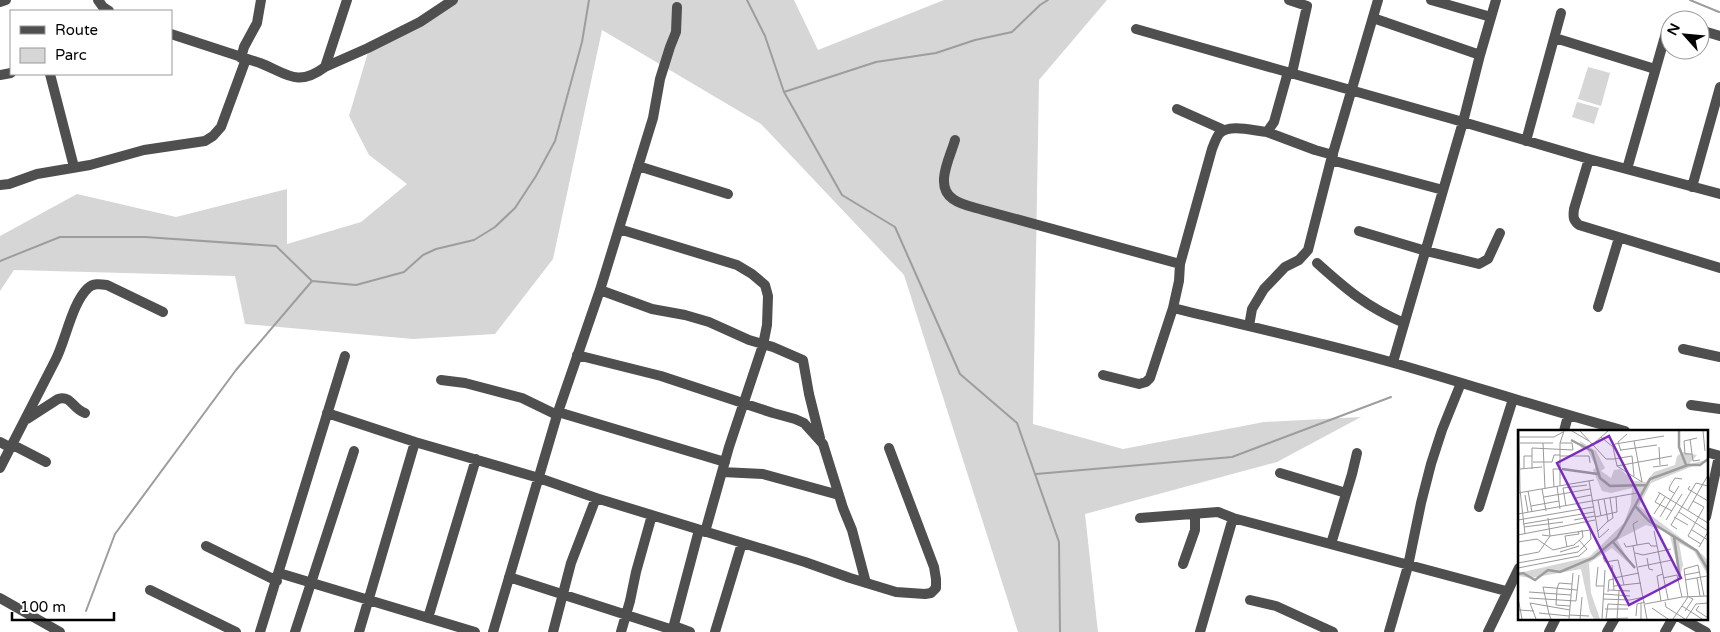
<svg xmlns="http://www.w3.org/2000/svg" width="1720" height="632" viewBox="0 0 1720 632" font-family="'Varela Round',sans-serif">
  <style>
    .green { fill: #d6d6d6 }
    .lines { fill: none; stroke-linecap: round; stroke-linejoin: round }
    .stream { stroke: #9d9d9d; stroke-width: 2 }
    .minor { stroke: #4f4f4f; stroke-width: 10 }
    .inset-river { fill: none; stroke: #9d9d9d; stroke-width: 2.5 }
    .inset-road { fill: none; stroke: #999; stroke-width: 1 }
    .view { fill: #7b2cbf; fill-opacity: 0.15; stroke: #7b2cbf; stroke-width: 2.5 }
    .inset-edge { fill: none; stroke: #000; stroke-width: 2.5 }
  </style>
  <rect width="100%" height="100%" fill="#fff"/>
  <path class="green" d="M456,0H794L818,50L944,0H1107L1039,80L1033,424L1123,449L1264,422L1361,417L1277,462L1085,514L1098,632H1018L904,275L761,124L602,30L553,259L495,334L413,339L245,324L235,276L14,270L0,291V236L77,194L176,217L287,189V244L361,222L407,184L369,155L349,116L369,49Z
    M1588,67L1610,73L1601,106L1578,99Z
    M1577,102L1599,108L1594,124L1572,117Z"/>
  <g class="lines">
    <path class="stream" d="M747,0L765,36L784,92L842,195L895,227L960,374L1017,423L1059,542L1060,632
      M1690,0L1719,12
      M784,92L876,62L936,53L975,40L1012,32L1040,5L1048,0
      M0,261L60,237H145L276,246L312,281L356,285L404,272L423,255L436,249L474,240L495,227L515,208L536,176L555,141L582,42L589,0
      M1036,474L1232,457L1391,397
      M86,611L115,534L236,370L312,281"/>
    <path class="minor" d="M98,0L103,7L109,11
      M1289,0L1307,6L1292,73
      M1431,0L1491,17
      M0,2L6,0
      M1373,18L1480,55
      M1136,29L1463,122L1589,159L1720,194
      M1700,30L1720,36
      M171,34L260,63C286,73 297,88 325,67L347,0
      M1555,38L1655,69
      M241,58L244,47L257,23L261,0
      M325,67L368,48L420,22L453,0
      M50,74L74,167
      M0,75L11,73
      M1177,109L1224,130
      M1267,132L1315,150L1333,155
      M955,140C950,158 934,186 953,199C961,205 973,207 983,210L1180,264L1179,281L1173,308L1150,378L1146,382L1139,384L1103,375
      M1526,141L1561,13
      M1589,159L1574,209C1573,217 1573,220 1579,225L1720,268
      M1331,160L1443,190
      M638,166L728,194
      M1627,169L1668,26L1670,25
      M0,185L9,184L37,174L90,165L144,150L205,141L213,136L221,127L246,59
      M1692,187L1720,87
      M619,229L737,265L752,274L765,285L768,296L767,325L763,345L729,447L705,532
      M1359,231L1426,251L1479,264L1488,259L1500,233
      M1317,263C1347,290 1367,307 1404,323
      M1180,264L1212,149C1214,144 1216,138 1219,134C1229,123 1254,131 1267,132L1274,122L1288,72
      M600,290L652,309L685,315L709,322L749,340L773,347L803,360L809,394L820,438
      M1598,307L1619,238
      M1173,308C1247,326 1321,342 1394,363C1471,385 1547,410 1625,431
      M1249,326L1252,309L1264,289L1285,267L1299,260L1308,250L1331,160L1378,0
      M1683,349L1720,357
      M577,355L661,376L773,413L795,419L804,423L823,444L843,508L852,530L866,583
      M1393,362L1463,122L1480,55L1496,0
      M441,380L465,383L522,398L557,415
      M1691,405L1720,409
      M558,412L725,462
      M327,413L415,442L539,478L596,498L805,562L850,578L896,592L925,594L931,593L936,588V579L934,567L889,448
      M27,419L58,399C72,395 72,409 85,413
      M1564,431L1568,416
      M0,442L11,448
      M13,445L46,462
      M1706,452L1720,456
      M0,468L56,359C66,339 72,303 88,288C93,283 100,284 107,285L163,312
      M722,472L763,474L839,495
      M1280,473L1346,493
      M1479,507L1513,399
      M1706,517L1719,456
      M1140,518L1218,512L1233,518
      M1331,544L1352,474L1357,453
      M206,546L277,581
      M1183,564L1195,530V515
      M279,573L475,632
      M509,577L673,630
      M150,590L236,632
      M0,598L60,632
      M1250,600L1276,606L1333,632
      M428,618L476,459
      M1681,618L1706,632
      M674,626L690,632
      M260,632L345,356
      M295,632L354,451
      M359,632L415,442
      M493,632L558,412L600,290L653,118L660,79L670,47L676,32L677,7
      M553,632L571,563L596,498
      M621,632L630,601L636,572L652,515
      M672,632L699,530
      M715,632L742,543
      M1200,632L1233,518L1506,591
      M1389,632L1408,566L1421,503L1431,464L1442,430L1461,383
      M1488,632L1519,568
      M1549,632L1556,618
      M1607,632L1615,618
      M1665,632L1673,618"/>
  </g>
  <g transform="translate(1518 430)">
    <rect width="190" height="190" fill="#fff"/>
    <path d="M62,11L78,21L87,38L83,41L93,48L96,40L102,39L116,51L128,52L136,42L157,35L159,26L165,22L179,25L171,34L190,30L133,53L121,76L185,125L190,131V146L176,121L161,113L165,135L162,147L152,106L145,100L128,95L99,110L114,136L94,118L71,133L73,163L82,189H76L72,182L63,139L13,148L0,146V143L71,127L106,93L113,74L114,58L93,63L84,61L75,40L78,37L69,19L63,18Z" fill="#d6d6d6"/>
    <path class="inset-river" d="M161,1V17L168,35M53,10L74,21L82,48L92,56L129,55M44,39L80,44M117,76L131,91L179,121L190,140M156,107L162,149M95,112L117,138M0,144L5,143L17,150L30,140L42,142L75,128L99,108L132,49L170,35H182L190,29"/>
    <path class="inset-road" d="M1,1L2,60L7,104M54,1L71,11M62,1L88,29H96M185,1L187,21M1,7H36L45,2M83,7L95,17M172,9L175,31L182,30M116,11L124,52M2,13H35M25,13L27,59M75,14L90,1M97,14L95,17L99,36L154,26M97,14L146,6M141,17L142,35M14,18L55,20L54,13H42M103,20L139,15M103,21L100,12L109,4M174,24H167L166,11L179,8M42,26H71L72,33M96,29L114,26L116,46M15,32H34L36,25H42M99,36L124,52M135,37L150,35M2,39L24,37M6,39V26H14M14,39V18M71,51L81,108L91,99M39,56L42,79M42,56V13L46,1M172,56L170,59L190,71M36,57L35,39H41M24,59L28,81M10,61L14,82M140,62L190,93M0,63L76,50M142,63L137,72L154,81M156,63L151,60L152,56L157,48L164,49M7,65L10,82M26,67L72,59M58,68L73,65M80,70L83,86M175,71L186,77L170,106L183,114M13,76L41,71M48,76L45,58L69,55M170,80L190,45M161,82L190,101M0,84L119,63M136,84L147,67M77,87L99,82L98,67M142,87L161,56M156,87L170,95M0,90L75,77M56,90L77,86M148,90L164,64M89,92L95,88L92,68M5,94L76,82M6,97L45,92M159,99L153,95L178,53L190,56M174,100L190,110M136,101L150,169M79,102L90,91L86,69M0,105L77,90M24,105L32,106L30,88M0,112L19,109L35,120L56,115L65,107L64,100M106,113L108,117L119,115L115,94L120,91M119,115L131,113L133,116H139M115,116L129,189M49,117L47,106L61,104L60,101M181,117L190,102M42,122L61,116M117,123L125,125L153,119M0,126L21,122L32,106L72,100L73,109L60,122L0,133M85,127L87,132L100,130L106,155M129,128L131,139L135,140M94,135L96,160M80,137L78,156H86M120,137L154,130M0,138L61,126L69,119L61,110M166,145L182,142M96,148L121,143M145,148L159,145L164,167M179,148L182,166M167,150L189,146M96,156L123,153M91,160L112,161M11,162L53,165M90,162L91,150L96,149M86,164L112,166M0,168L4,189M11,168L58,171L61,145M85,169L112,170L126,167M143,171L139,146L145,144M147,172L148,177L167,189M12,173L52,180M12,173L18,189M123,173V189M127,174L164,167L190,166M52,176L38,175L39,159L41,153L54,154M164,176L184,189M181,176L178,180L190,188M134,178L150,189M87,179H110M1,180L16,181M167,181L175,169L171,167M21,183L31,184L33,189M51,185L71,186M51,186L31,184L25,157L59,160M118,186L119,174L127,172M51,189L55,143M62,189L64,167M84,189L87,140M88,189L90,174L110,175M89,189L110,188M99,189L101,161M155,189L170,167L166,139L180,135L186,166M168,189L178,174L190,173"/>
    <path class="view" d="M91,6L163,148L111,175L39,33Z"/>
    <rect width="190" height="190" class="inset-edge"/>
  </g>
  <rect x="10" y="10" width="162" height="65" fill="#ffffff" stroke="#999999"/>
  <rect x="20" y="26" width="25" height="8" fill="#4f4f4f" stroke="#999999"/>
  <text x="55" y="35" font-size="15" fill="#000000">Route</text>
  <rect x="20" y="48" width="25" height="15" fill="#d6d6d6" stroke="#999999"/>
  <text x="55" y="60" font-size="15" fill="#000000">Parc</text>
  <g transform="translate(1685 35) rotate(297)"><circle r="24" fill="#ffffff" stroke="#999999"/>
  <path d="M0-4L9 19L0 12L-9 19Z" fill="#000000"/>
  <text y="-8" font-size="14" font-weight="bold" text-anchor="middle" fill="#000000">N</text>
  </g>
  <path d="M12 612v8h102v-8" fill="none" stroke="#000000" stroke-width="2.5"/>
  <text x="20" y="612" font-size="15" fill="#000000" stroke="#ffffff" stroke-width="4" paint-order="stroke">100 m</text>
</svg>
